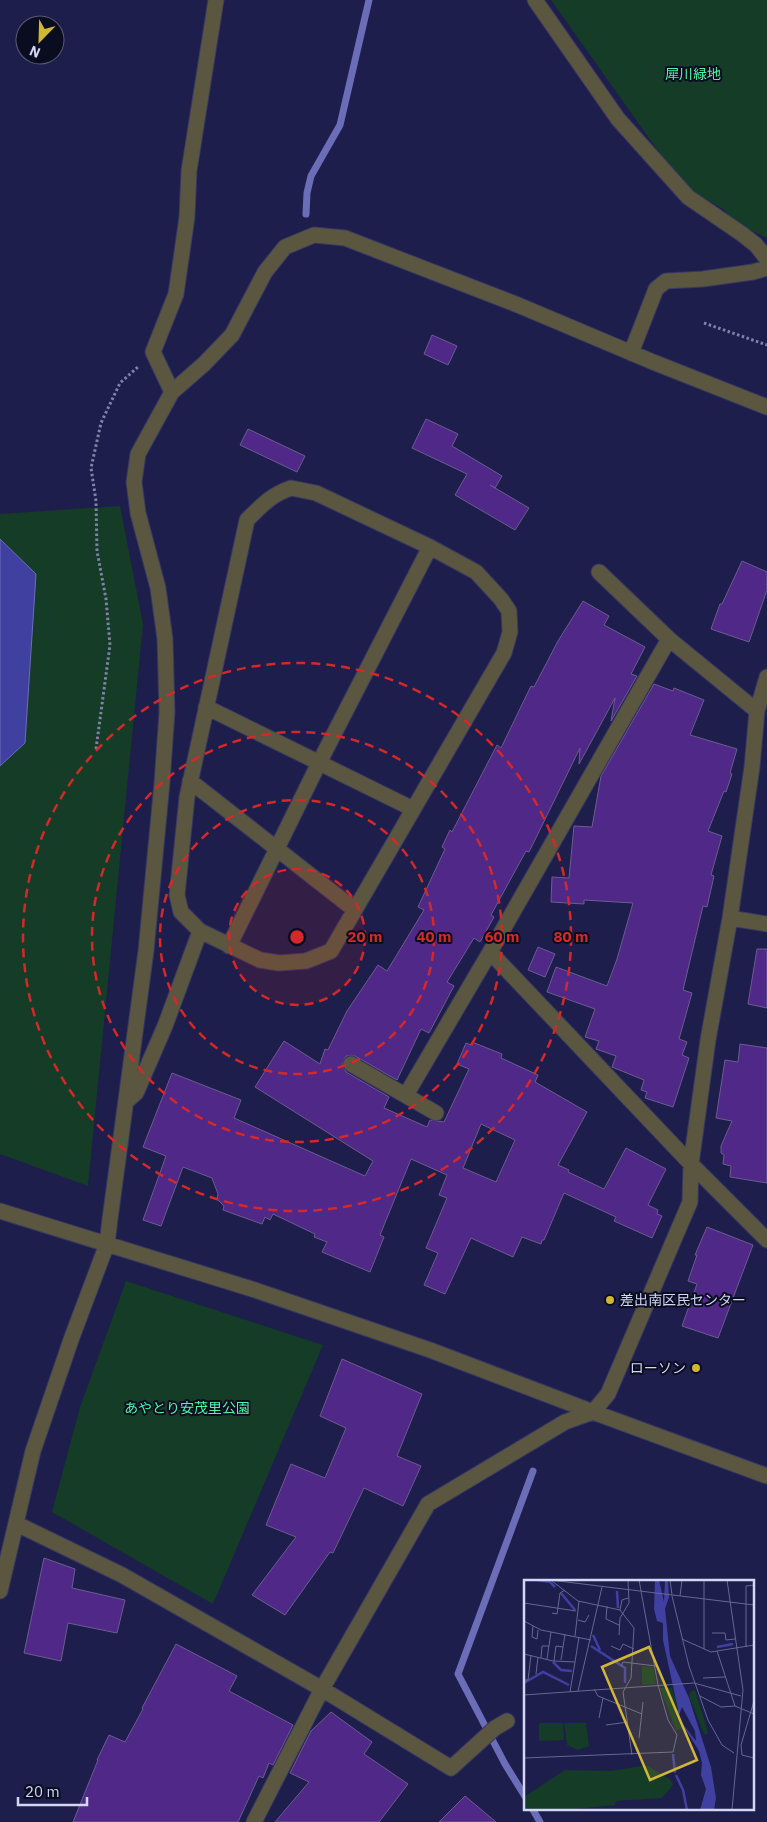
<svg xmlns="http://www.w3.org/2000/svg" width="767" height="1822" viewBox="0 0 767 1822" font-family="'IBM Plex Sans','Noto Sans JP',sans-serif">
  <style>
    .green { fill: #143c27 }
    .water { fill: #4040a0; stroke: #6c6db9 }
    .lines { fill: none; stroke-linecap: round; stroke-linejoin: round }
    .stream { stroke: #6c6db9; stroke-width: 7 }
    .building { fill: #502888; stroke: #6c5c8f; fill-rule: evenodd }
    .minor-casing { stroke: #363863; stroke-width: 17 }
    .path { stroke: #7f83a7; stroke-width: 3; stroke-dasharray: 2.5 2.5; stroke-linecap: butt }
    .minor { stroke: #5b563f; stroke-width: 15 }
    .ring { fill: none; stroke: #d62828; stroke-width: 2.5; stroke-dasharray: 9 6 }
    .poi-dot { fill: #d0b736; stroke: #0a0c1f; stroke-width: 2 }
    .labels { text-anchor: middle; stroke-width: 4; stroke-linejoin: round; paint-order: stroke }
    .park-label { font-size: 14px; fill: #4bf8a6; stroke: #0a0c1f }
    .poi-label { font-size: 14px; fill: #d2d7f4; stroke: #0a0c1f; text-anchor: start }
    .inset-river { fill: none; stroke: #4040a0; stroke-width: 2.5 }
    .inset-road { fill: none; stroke: #65688f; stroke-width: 1 }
    .view { fill: #d0b736; fill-opacity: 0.15; stroke: #d0b736; stroke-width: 2.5 }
    .inset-edge { fill: none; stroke: #d2d7f4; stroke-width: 2.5 }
    .centre { fill: #d62828; stroke: #0a0c1f; stroke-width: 2.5 }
    .ring-label { font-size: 15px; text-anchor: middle; font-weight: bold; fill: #d62828; stroke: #0a0c1f; stroke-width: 4; stroke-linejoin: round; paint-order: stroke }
  </style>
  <rect width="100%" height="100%" fill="#1d1e4b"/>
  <path class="green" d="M551,0H767V238L736,223L723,209L683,186Z
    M120,506L143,624L88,1186L0,1154V766L25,743L36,574L0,539V514Z
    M126,1281L323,1345L213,1604L52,1512L80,1407Z"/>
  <path class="water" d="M0,539L36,574L25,743L0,766Z"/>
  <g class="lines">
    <path class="stream" d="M306,214L307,193L311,176L340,125L369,0
      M526,1798L505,1764L458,1674L533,1471
      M532,1808L540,1822"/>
  </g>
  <path class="building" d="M432,335L457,346L448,365L424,354Z
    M426,419L458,434L452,446L502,476L495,488L490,485L529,508L515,530L455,495L467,474L412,448Z
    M248,429L305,456L297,472L240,445Z
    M742,561L767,572V590L749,642L711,629L720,604H722Z
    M583,601L609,616L604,625L645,647L631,674L637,676L611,721L615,698L579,764L580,748L529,852L526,851L491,915L494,917L480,942L474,938L447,982L454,986L429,1033L421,1029L397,1080L355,1056H346L342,1064L346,1072L389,1097L384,1108L427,1127L430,1120L444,1122L469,1069L457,1064L466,1043L471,1045L472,1042L502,1054L501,1058L538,1075L535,1082L587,1112L558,1165L569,1170L568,1172L604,1189L626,1148L666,1169L648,1205L658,1210L657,1214L662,1216L652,1238L614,1221L616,1217L564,1193L544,1240H542L541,1244L522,1237L513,1257L471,1238L445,1294L424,1285L438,1253L426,1248L447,1198L439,1195L447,1175L411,1159L380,1235L384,1237L370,1272L322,1252L327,1242L314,1237L315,1234L273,1214L270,1220L265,1217L262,1224L223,1210L224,1206L217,1199L218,1194L212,1178L183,1167L161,1226L143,1220L166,1156L143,1147L172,1073L241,1100L234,1118L365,1176L373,1161L255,1087L284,1041L320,1064L325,1049L328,1050L347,1011L378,965L387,971L424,910L418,907L445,849L442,847L450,830L452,832L497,745L501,748L531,686L534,687L558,641ZM481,1124L515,1140L496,1182L463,1168Z
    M654,684L673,691L674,688L704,700L690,735L737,749L730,773L732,774L726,792L724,791L708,831L722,836L711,875L714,876L707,907L703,906L683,990L692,993L679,1039L687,1042L682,1055L689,1058L673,1107L645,1098L647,1092L641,1090L644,1080L612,1067L616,1056L596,1049L599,1041L585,1037L595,1009L547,992L556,967L607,986L617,959L633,903L584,900V904L551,902L552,877L569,878L574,826L592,827L601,776Z
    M538,947L555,954L545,977L528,970Z
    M757,949H767V1008L748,1004Z
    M740,1044L767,1048V1183L730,1177L731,1166L723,1164L724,1155L721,1153V1146L732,1121L716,1118L725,1060L738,1062Z
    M707,1227L753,1245L718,1338L682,1326L697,1284L688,1281L697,1255H695Z
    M342,1359L422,1394L397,1456L421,1466L403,1506L364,1488L333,1553L330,1552L285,1615L252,1595L296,1537L266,1525L291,1464L325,1478L346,1428L320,1416Z
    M44,1558L75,1569L72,1588L125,1600L117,1633L68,1623L61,1661L24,1653Z
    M176,1644L237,1676L229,1691L293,1725L273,1765L269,1763L263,1778L259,1776L238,1822H73L98,1760H97L109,1735L125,1742L143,1709L142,1708Z
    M331,1712L372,1742L364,1754L408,1784L379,1822H275L309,1782L290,1773L311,1731Z
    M465,1796L496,1822H439Z"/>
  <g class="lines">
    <g class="minor-casing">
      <path id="minor" d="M535,0L618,119L688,197L742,234L756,245L767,259
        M631,353L656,289L666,281L703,279L753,272L767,268
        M172,392L153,352L176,294L187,217L189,171L216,0
        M291,488L316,493L430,547L476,572L501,599L509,611L510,632L504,653L331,951L306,961L279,963L260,960L200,931L181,912L177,895L187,797L247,520C262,505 271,495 291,488Z
        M599,572L669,639L757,711
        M206,707L413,809
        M190,781L355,910
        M730,918L767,924
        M229,946L319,763L430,547
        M490,952L691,1164L767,1240
        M351,1064L436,1113
        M406,1095L490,952L669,639
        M127,1101L136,1093L165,1026L200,931
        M0,1211L255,1290L430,1350L593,1412L767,1476
        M17,1524L122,1575L322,1689L451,1768L495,1728L507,1721
        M0,1591L33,1451L72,1337L107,1244L110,1219L146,951L162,783L167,712L165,639L158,588L138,513L134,482L138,454L172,392L204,364L232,335L265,272L285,247L314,235L345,238L518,305L653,362L767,407
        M254,1822L322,1689L428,1504L565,1422L593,1412L608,1394L690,1202L691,1164L708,1040L730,918L752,767L757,711L767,677"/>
    </g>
    <path class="path" d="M704,323L767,345
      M96,749L110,645L106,599L97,551L96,501L91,468L101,423L120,383L139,366"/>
    <use href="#minor" class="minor"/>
  </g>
  <circle cx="297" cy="937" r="68" fill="#d62828" fill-opacity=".12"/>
  <g class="ring">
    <circle cx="297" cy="937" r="68"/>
    <circle cx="297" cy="937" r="137"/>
    <circle cx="297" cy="937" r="205"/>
    <circle cx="297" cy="937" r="274"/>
  </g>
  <g class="poi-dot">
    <circle cx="610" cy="1300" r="5"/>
    <circle cx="696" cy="1368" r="5"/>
  </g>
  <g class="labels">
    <g class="park-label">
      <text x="693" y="79">犀川緑地</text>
      <text x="187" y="1413">あやとり安茂里公園</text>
    </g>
    <g class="poi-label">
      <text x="620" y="1305">差出南区民センター</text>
      <text x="686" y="1373" text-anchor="end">ローソン</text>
    </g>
  </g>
  <g transform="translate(524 1580)">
    <rect width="230" height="230" fill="#1d1e4b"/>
    <path d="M118,86L130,87L132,104L118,105ZM136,108H148L154,129L152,134L156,145L161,147L152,151ZM171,110L182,146L184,154H180L165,116L166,112ZM15,143H39L40,160L15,161ZM40,143H62L65,166L54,170L43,165ZM122,185L146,199L149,205L138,218L92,221L91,225L52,229H0V217L41,190L87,191Z" fill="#143c27"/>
    <path d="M131,0H135L140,22L141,0H144L145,17L141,29L146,76L165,118L187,187L192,218L190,230H176L182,209L177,195L178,183L175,171L152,134L154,129L139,60V43L133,41L130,29ZM158,127L171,151L172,161L158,143L155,135Z" fill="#4040a0" fill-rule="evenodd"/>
    <path class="inset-river" d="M13,0L26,2L31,7M93,11L94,28M37,13L51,30M69,55L76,70M67,66L101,88V103M193,67L209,64M29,82L37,90L48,91M0,103L19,92L45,105M149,174L151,193M152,195L159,210L163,230"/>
    <path class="inset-road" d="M26,0L230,25M146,0L148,15M203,0L219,110L208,230M28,1L54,21L96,30L110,48L107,98L99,112L108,175M148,16L165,86L184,140L198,165L210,173M156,16L158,0M0,23L52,31M83,26L82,39L95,45M96,30L98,20L104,18M28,33L33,34L36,13L41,10M54,40L61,42L65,35M0,41L17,50L67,60M9,46L8,57L13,59L14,50M188,53H201L202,60L211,59M95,55L96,38L105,23L104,0M51,56L55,21M158,59L187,72L230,65M87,66L96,70L99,64L110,69M222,67V6L230,5M180,69V0M193,71L211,126L230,134M0,74L29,81L51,82L46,112M17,78L18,66H25M23,79L27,52M37,80L41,54M30,81L32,66L39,67M51,82L55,57M97,86L99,82L132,86M12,94L14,77M179,98L201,97M0,100H4L7,75M70,109L74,116L118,134M54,111L78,7M0,115L170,103L217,116M176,116L197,127L211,126M230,121L217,165L218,175L230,178M75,138L79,118M82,145L104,142M115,158L119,122M0,178L149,172L153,155L144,140L134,105L115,0"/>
    <path class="view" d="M125,67L173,180L126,200L78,87Z"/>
    <rect width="230" height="230" class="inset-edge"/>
  </g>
  <circle cx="297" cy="937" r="8" class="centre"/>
  <g class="ring-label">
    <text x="365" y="942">20 m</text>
    <text x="434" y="942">40 m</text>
    <text x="502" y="942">60 m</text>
    <text x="571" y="942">80 m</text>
  </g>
  <g transform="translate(40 40) rotate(203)"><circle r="24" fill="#0a0c1f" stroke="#5a5d74"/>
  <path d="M0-4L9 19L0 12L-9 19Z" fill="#d0b736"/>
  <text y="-8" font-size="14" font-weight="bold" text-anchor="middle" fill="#d2d7f4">N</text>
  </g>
  <path d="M18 1797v8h69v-8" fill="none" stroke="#d2d7f4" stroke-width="2.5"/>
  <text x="25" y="1797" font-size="15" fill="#d2d7f4" stroke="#0a0c1f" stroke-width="4" paint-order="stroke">20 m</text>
</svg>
